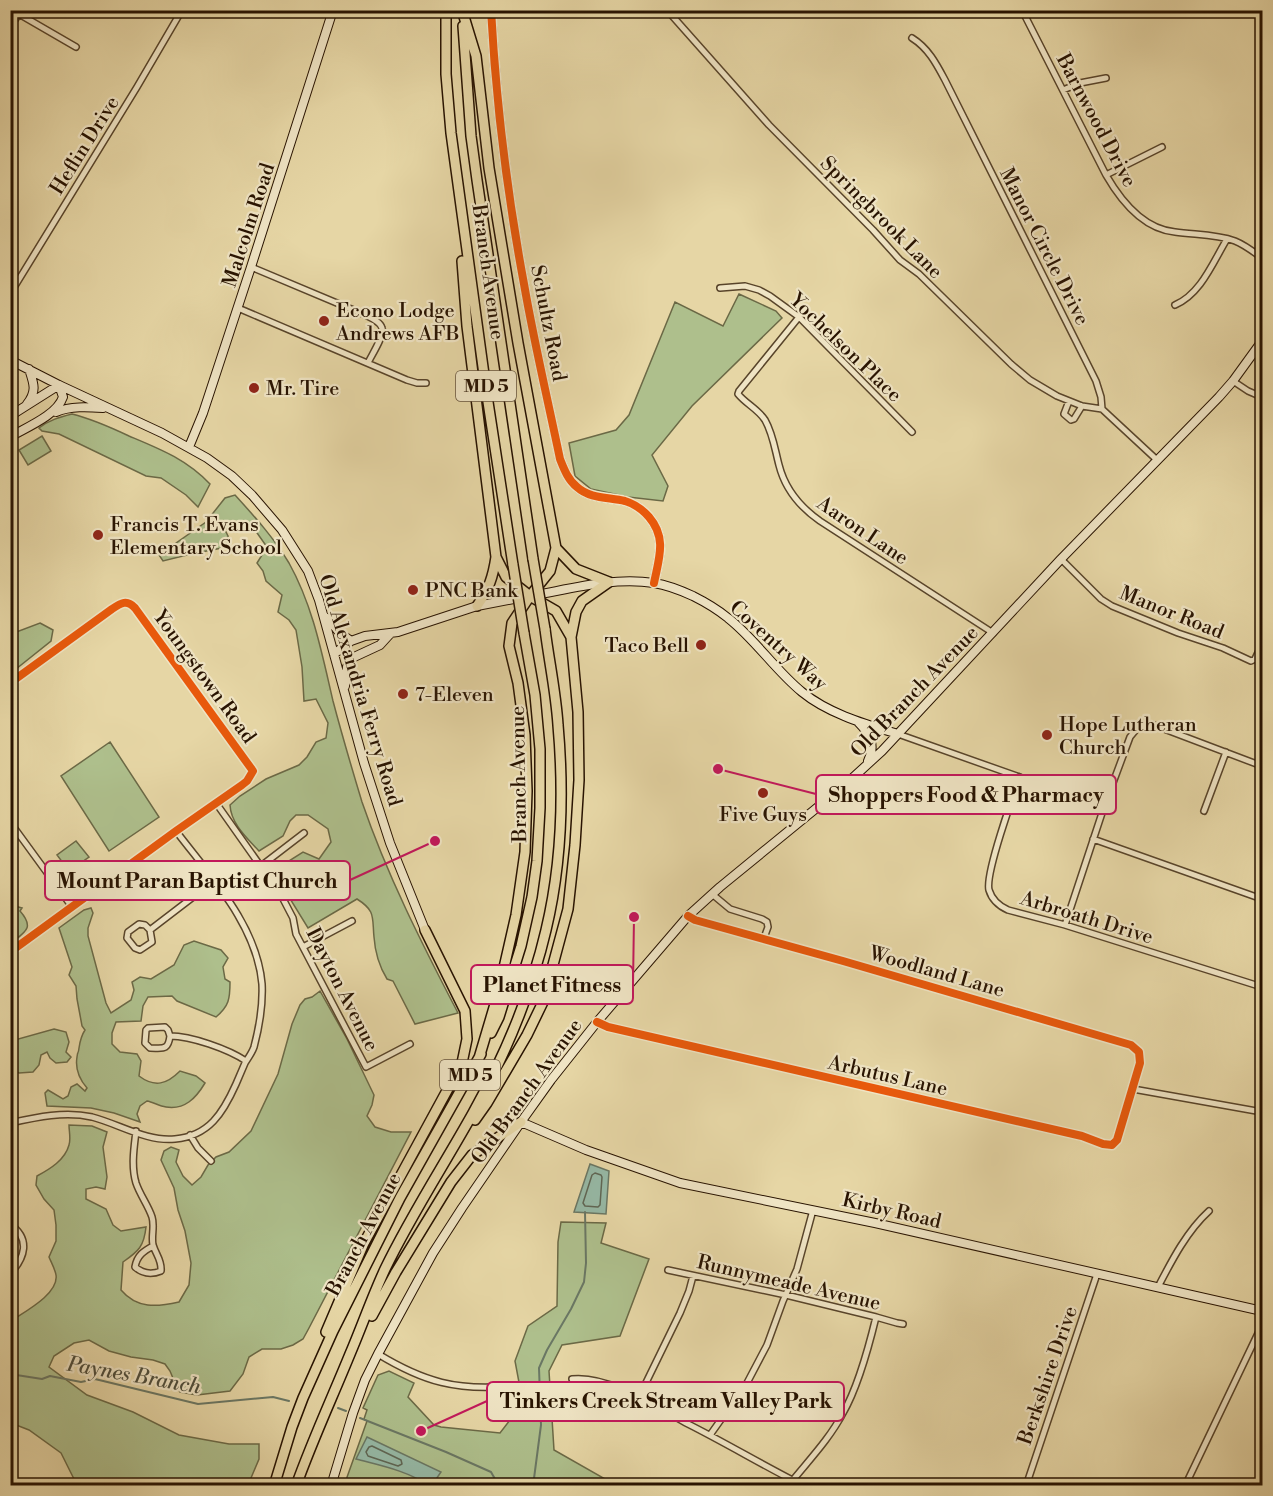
<svg xmlns="http://www.w3.org/2000/svg" width="1273" height="1496" viewBox="0 0 1273 1496" font-family="'Libre Bodoni',serif">
  <style>
    .green { fill: #aebf8c; stroke: #6b6946; stroke-width: 1.5 }
    .water { fill: #96b9a6; stroke: #6a7764; stroke-width: 1.5 }
    .lines { fill: none; stroke-linecap: round; stroke-linejoin: round }
    .shore { stroke: #5f6654; stroke-width: 1.5 }
    .stream { stroke: #6a7764; stroke-width: 2 }
    .street-casing { stroke: #58442a; stroke-width: 8 }
    .secondary-casing { stroke: #281301; stroke-width: 10 }
    .highway-casing { stroke: #281301; stroke-width: 12 }
    .street { stroke: #efe4c4; stroke-width: 5 }
    .secondary { stroke: #efe4c4; stroke-width: 8 }
    .highway { stroke: #e6d6a5; stroke-width: 9 }
    .highway-bridge-casing { stroke: #281301; stroke-width: 12; stroke-linecap: butt }
    .highway-bridge { stroke: #e6d6a5; stroke-width: 9 }
    .cycleway-casing { stroke: #efe4c4; stroke-width: 11 }
    .cycleway { stroke: #e8590c; stroke-width: 8 }
    .poi-dot { fill: #8f2418; stroke: #efe4c4; stroke-width: 2 }
    .labels { text-anchor: middle; stroke-width: 4.5; stroke-linejoin: round; paint-order: stroke }
    .shield { fill: #efe4c4; stroke: #64523c; stroke-width: 1.5 }
    .shield-label { font-size: 18px; font-weight: bold; fill: #281301 }
    .street-label { font-size: 20px; fill: #281301; stroke: #efe4c4 }
    .poi-label { font-size: 20px; fill: #281301; stroke: #efe4c4; text-anchor: start }
    .water-label { font-size: 21px; font-style: italic; fill: #4e4d3b; stroke: #efe4c4 }
    .leader { fill: none; stroke: #c2185b; stroke-width: 2 }
    .callout-dot { fill: #c2185b; stroke: #efe4c4; stroke-width: 2 }
    .callout { fill: #efe4c4; stroke: #c2185b; stroke-width: 2 }
    .callout-label { font-size: 21px; text-anchor: middle; font-weight: bold; fill: #281301 }
  </style>
  <rect width="100%" height="100%" fill="#e6d6a5"/>
  <filter id="stains"><feTurbulence type="fractalNoise" baseFrequency=".00333" numOctaves="4"/><feColorMatrix values="0 0 0 0 .2 0 0 0 0 .09 0 0 0 0 .02 0 0 0 .5 -.17"/></filter>
  <radialGradient id="worn" r=".72"><stop offset=".6" stop-color="#630" stop-opacity="0"/><stop offset="1" stop-color="#630" stop-opacity=".3"/></radialGradient>
  <path class="green" d="M739,294L776,311L782,318L692,406L652,455L668,486L663,501L628,497L591,489L575,476L569,443L616,430L629,415L675,302L723,326Z
    M72,414C92,419 110,427 129,436C160,449 186,459 210,484L198,507L186,495L161,478L146,476L59,434L42,431L39,428C49,420 60,417 72,414Z
    M42,436L51,451L28,465L19,450Z
    M235,495C255,517 274,538 289,563C313,606 322,654 333,701C342,735 352,769 362,802C387,875 422,944 458,1013L415,1024L393,981L387,979C379,966 375,952 374,937C372,917 376,911 357,899L308,928L273,871L303,852L319,859L331,842L328,829L308,815H296L290,821L283,836L259,851C247,838 231,824 230,805L240,796L266,779L299,765L307,757L316,742L326,738L328,723L316,699L304,701L302,667L296,630L289,620L278,612L282,595L266,581L263,571L257,563L267,547L255,530L242,528L235,522L225,530L228,536L229,543L222,548L191,554L163,561L159,555L206,522L225,498Z
    M40,623L53,630L51,641L11,673V634Z
    M110,742L159,817L109,851L61,776Z
    M76,841L89,857L69,871L57,855Z
    M11,905L22,908L20,911C35,928 25,932 11,943Z
    M91,908L93,913L88,928V936L106,1003L111,1013L131,1000L134,990L132,982L140,977L151,979L174,965L184,945L194,941L221,950L228,958L223,967L225,979L230,982C230,999 229,1006 216,1017L177,1001L172,996L148,997L143,1006L141,1021L116,1022L112,1033V1044L120,1052L137,1054L141,1061L139,1076C155,1088 167,1084 180,1071L196,1076L205,1083C196,1098 185,1110 166,1107C159,1106 153,1102 147,1101L140,1106L137,1114L140,1122L114,1113L91,1108L47,1106L45,1093L48,1090L63,1099L68,1096L71,1087L77,1084L85,1091L87,1088C80,1080 75,1069 77,1057C78,1049 78,1056 79,1048C80,1041 81,1036 85,1030L82,1026L80,1015L77,999L76,986L69,975L72,967L59,928L84,910Z
    M320,991L347,1039L374,1095L372,1105L367,1116L375,1127L391,1132H411L309,1328L303,1339L293,1345L281,1349H262L249,1357L243,1374L230,1391L197,1395L180,1392L175,1383L170,1371L165,1364L153,1360L131,1357L109,1351L89,1340L74,1343L54,1356L49,1367L87,1395L133,1412L179,1435L229,1444H259V1459L248,1485H77L61,1453L29,1430L11,1423V1321C24,1312 59,1294 56,1275C55,1269 51,1262 49,1257L56,1241V1225L54,1210L44,1199L36,1185L37,1176C50,1169 65,1160 69,1145C71,1139 69,1131 69,1125L92,1126L107,1132L103,1147L107,1177L105,1189L96,1187L86,1189V1199L106,1209L113,1225L121,1231L146,1227C144,1246 139,1251 123,1262L121,1290C137,1309 157,1307 179,1302L189,1285L191,1263L185,1231L178,1210L174,1188L161,1160L164,1151L171,1147L179,1150L176,1162L183,1176L192,1185L201,1177L208,1165L216,1157L229,1152L251,1131L278,1074L292,1024L300,1005L305,999L312,997Z
    M54,1029L66,1032L69,1042L66,1052L71,1057L67,1062L56,1063L50,1058L47,1052L41,1055L39,1065L33,1072L19,1073L11,1069V1041Z
    M561,1222L606,1223L601,1243L649,1259L620,1336L562,1345L549,1371L554,1450L614,1484L615,1485L360,1486L346,1480L367,1421L364,1419L367,1410L363,1408L378,1375L389,1371L414,1383L408,1397L434,1425L441,1427L500,1433L517,1411L516,1393H521L515,1361L528,1326L557,1306L558,1242Z"/>
  <path class="water" d="M590,1164L609,1171L606,1214L574,1212Z
    M367,1437L441,1472L432,1485H427C409,1471 378,1465 356,1459Z"/>
  <g class="lines">
    <path class="shore" d="M595,1173L601,1175L602,1177L600,1205L598,1207L585,1206L583,1203L592,1175Z
      M372,1446L401,1460L402,1464L398,1466L368,1456L366,1452L369,1447Z"/>
    <path class="stream" d="M10,1374L42,1379L50,1376L81,1382L95,1379L198,1404L273,1397L289,1401
      M338,1408L346,1411
      M360,1418L446,1452L491,1472L499,1486
      M533,1486L541,1425L539,1368L547,1350L571,1309L584,1282L586,1263L585,1212"/>
    <g class="street-casing">
      <path id="street" d="M667,10L769,125L873,230L900,260L919,274L1011,364L1030,380L1057,396L1082,406L1102,409
        M1022,10L1106,175C1121,201 1143,229 1175,232C1195,235 1215,234 1235,241C1245,245 1254,252 1262,258
        M10,27L19,14L76,47
        M912,38C928,48 936,63 945,80L1096,381L1101,397L1102,409L1157,460
        M1063,90L1080,83L1106,78
        M1106,175L1162,147
        M251,267L363,314C369,317 380,321 382,328C385,335 371,356 368,363
        M720,288L745,286L759,290L770,296L799,317L912,432
        M10,294L137,87L182,10
        M1175,305C1201,294 1213,262 1227,239
        M238,308L407,380L417,383H426
        M799,317L739,391L738,394C746,404 758,409 765,420C773,434 775,450 779,465C785,489 800,507 820,521L993,633
        M1233,381L1248,391L1262,397
        M1069,401L1064,414L1071,420L1074,419L1082,406
        M1061,559L1101,599L1112,606L1178,633L1223,648L1251,661L1255,659L1262,644
        M10,683L112,609C121,603 127,599 135,608L253,771L247,781L242,785L176,831L10,952
        M898,734L1104,807
        M1020,777C1013,796 985,874 989,890C992,900 999,906 1008,910L1065,925L1262,987
        M216,803L281,895L293,918L296,934L366,1067L410,1044
        M1204,811L1226,752
        M10,822L72,907
        M1093,839L1262,899
        M261,866L304,833
        M712,894L730,909L762,919L767,922L768,927L764,938
        M1065,925L1104,807L1130,737L1140,725L1151,724L1262,766
        M150,930L145,925L139,924L128,932L127,938L135,948L140,950L152,942L150,930L214,881
        M303,947L352,921
        M597,1022L608,1027L1082,1136L1103,1144L1112,1145L1117,1140L1140,1063L1139,1052L1131,1045L843,961L695,920L688,916
        M170,1036L168,1030L165,1027L148,1028L146,1030L145,1043L150,1048C163,1048 168,1051 170,1036C191,1036 228,1049 246,1061
        M1133,1089L1262,1112
        M10,1123C37,1117 65,1111 92,1117C119,1124 147,1142 175,1139C209,1136 223,1113 236,1084C239,1077 242,1070 245,1063C248,1058 252,1053 254,1047C259,1028 263,1004 262,984C257,925 210,876 176,831
        M136,1131C134,1148 131,1166 136,1183C140,1195 148,1205 152,1217C155,1226 151,1236 153,1245C156,1255 162,1260 161,1271C151,1275 143,1274 135,1267C137,1255 144,1251 153,1246
        M190,1135L198,1148L211,1161
        M10,1224C31,1239 25,1258 10,1274
        M668,1270L786,1295L876,1317L897,1323L903,1324
        M1158,1287C1172,1260 1187,1231 1209,1211
        M378,1354C424,1382 457,1391 511,1386
        M572,1379C608,1375 655,1406 686,1423C726,1443 764,1466 804,1486
        M639,1397L680,1313L689,1291L693,1276
        M710,1435L747,1383L767,1345L783,1301L797,1269L813,1210
        M793,1480C810,1459 830,1438 843,1413C858,1387 869,1346 876,1317
        M1026,1486L1097,1274
        M1185,1486L1262,1325"/>
    </g>
    <g class="secondary-casing">
      <path id="secondary" d="M491,10C496,102 507,193 524,284C534,342 548,401 560,459C564,469 568,480 577,487C590,499 609,497 625,501C635,504 642,509 649,517C667,538 659,558 654,583
        M10,360L59,385L162,433L207,458L232,476L252,495L282,530L308,571L319,600L364,763L390,843L425,930
        M27,404C37,391 34,384 29,369
        M56,412C71,406 87,407 103,408
        M10,416L59,385L63,397C57,415 27,427 10,437
        M189,447L203,413L251,267L333,10
        M536,595C574,588 614,577 654,583C667,585 680,590 693,596C705,602 717,609 728,618C755,639 775,670 802,692C829,714 865,724 898,734
        M327,618L340,633L351,641
        M334,654L351,641L365,636L398,632L477,606L524,597
        M345,686L347,667L352,658L380,645L390,634
        M858,722C870,734 876,745 868,761
        M521,1122L586,1150L680,1183L875,1223L1262,1311
        M331,1486L353,1413L365,1380L378,1354L433,1253L462,1208L521,1122L551,1080L597,1022L688,916L720,887L846,784L882,751L1061,559L1219,397L1233,381L1262,341"/>
    </g>
    <g class="highway-casing">
      <path id="highway" d="M446,10V74L451,133L486,389L513,565
        M462,10L476,56L489,168L518,343L556,548L550,571L530,596L512,623L509,646L518,683L525,735L527,791L525,852L516,915L498,994L479,1058
        M463,26L471,136L477,180L533,559
        M462,261L467,326L496,557C493,577 489,589 477,606
        M556,548L576,569L609,582
        M496,557L506,577L530,596L556,611L571,637
        M491,1033L499,1017L521,946L532,897L537,861L540,808V749L535,695L524,633
        M475,1120L487,1103L527,1035L543,1002L568,909L575,845L579,780L578,712L571,637L576,612L582,601L609,582
        M372,1316L396,1272L451,1182L472,1155L521,1122
        M326,1332L364,1243L462,1063L467,1039L465,1011L425,930
        M274,1486L292,1427L303,1398L333,1331L400,1198L481,1054
        M296,1486C312,1441 332,1398 350,1354C362,1326 372,1297 385,1269C411,1215 444,1165 473,1113C505,1055 531,994 546,930C562,863 564,793 558,725C556,693 549,661 545,629"/>
    </g>
    <use href="#street" class="street"/>
    <use href="#secondary" class="secondary"/>
    <use href="#highway" class="highway"/>
    <g class="highway-bridge-casing">
      <path id="highway-bridge" d="M533,559L545,629
        M513,565L524,633"/>
    </g>
    <use href="#highway-bridge" class="highway-bridge"/>
    <g class="cycleway-casing">
      <path id="cycleway" d="M491,10C496,102 507,193 524,284C534,342 548,401 560,459C564,469 568,480 577,487C590,499 609,497 625,501C635,504 642,509 649,517C667,538 659,558 654,583
        M10,683L112,609C121,603 127,599 135,608L253,771L247,781L242,785L176,831L10,952
        M597,1022L608,1027L1082,1136L1103,1144L1112,1145L1117,1140L1140,1063L1139,1052L1131,1045L843,961L695,920L688,916"/>
    </g>
    <use href="#cycleway" class="cycleway"/>
  </g>
  <g class="poi-dot">
    <circle cx="324" cy="321" r="6"/>
    <circle cx="254" cy="388" r="6"/>
    <circle cx="98" cy="535" r="6"/>
    <circle cx="413" cy="590" r="6"/>
    <circle cx="701" cy="645" r="6"/>
    <circle cx="403" cy="694" r="6"/>
    <circle cx="1047" cy="735" r="6"/>
    <circle cx="763" cy="793" r="6"/>
  </g>
  <g class="labels">
    <g class="shield">
      <rect x="456" y="371" width="60" height="30" rx="4.5"/>
      <rect x="440" y="1060" width="60" height="30" rx="4.5"/>
    </g>
    <g class="shield-label">
      <text x="486" y="392">MD 5</text>
      <text x="470" y="1081">MD 5</text>
    </g>
    <g class="street-label">
      <text transform="translate(1097 120) rotate(62)" y="7">Barnwood Drive</text>
      <text transform="translate(84 145) rotate(-58)" y="7">Heflin Drive</text>
      <text transform="translate(882 217) rotate(45)" y="7">Springbrook Lane</text>
      <text transform="translate(248 225) rotate(-72)" y="7">Malcolm Road</text>
      <text transform="translate(1045 246) rotate(63)" y="7">Manor Circle Drive</text>
      <text transform="translate(489 272) rotate(82)" y="7">Branch Avenue</text>
      <text transform="translate(549 323) rotate(79)" y="7">Schultz Road</text>
      <text transform="translate(846 347) rotate(44)" y="7">Yochelson Place</text>
      <text transform="translate(863 530) rotate(34)" y="7">Aaron Lane</text>
      <text transform="translate(1172 612) rotate(22)" y="7">Manor Road</text>
      <text transform="translate(779 645) rotate(42)" y="7">Coventry Way</text>
      <text transform="translate(205 676) rotate(54)" y="7">Youngstown Road</text>
      <text transform="translate(361 690) rotate(73)" y="7">Old Alexandria Ferry Road</text>
      <text transform="translate(914 691) rotate(-46)" y="7">Old Branch Avenue</text>
      <text transform="translate(518 774) rotate(-91)" y="7">Branch Avenue</text>
      <text transform="translate(1087 917) rotate(17)" y="7">Arbroath Drive</text>
      <text transform="translate(937 971) rotate(16)" y="7">Woodland Lane</text>
      <text transform="translate(343 989) rotate(63)" y="7">Dayton Avenue</text>
      <text transform="translate(888 1075) rotate(13)" y="7">Arbutus Lane</text>
      <text transform="translate(526 1091) rotate(-54)" y="7">Old Branch Avenue</text>
      <text transform="translate(892 1210) rotate(13)" y="7">Kirby Road</text>
      <text transform="translate(363 1234) rotate(-62)" y="7">Branch Avenue</text>
      <text transform="translate(789 1282) rotate(13)" y="7">Runnymeade Avenue</text>
      <text transform="translate(1047 1375) rotate(-71)" y="7">Berkshire Drive</text>
    </g>
    <g class="poi-label">
      <text x="336" y="317">Econo Lodge<tspan x="336" dy="23">Andrews AFB</tspan></text>
      <text x="266" y="395">Mr. Tire</text>
      <text x="110" y="531">Francis T. Evans<tspan x="110" dy="23">Elementary School</tspan></text>
      <text x="425" y="597">PNC Bank</text>
      <text x="689" y="652" text-anchor="end">Taco Bell</text>
      <text x="415" y="701">7-Eleven</text>
      <text x="1059" y="731">Hope Lutheran<tspan x="1059" dy="23">Church</tspan></text>
      <text x="763" y="821" text-anchor="middle">Five Guys</text>
    </g>
    <g class="water-label">
      <text transform="translate(134 1375) rotate(10)" y="7">Paynes Branch</text>
    </g>
  </g>
  <path class="leader" d="M718 769L816 794M435 841L350 880M634 917L633 985M421 1431L487 1401"/>
  <g class="callout-dot">
    <circle cx="718" cy="769" r="6"/>
    <circle cx="435" cy="841" r="6"/>
    <circle cx="634" cy="917" r="6"/>
    <circle cx="421" cy="1431" r="6"/>
  </g>
  <g class="callout">
    <rect x="816" y="775" width="300" height="39" rx="6"/>
    <rect x="45" y="861" width="305" height="39" rx="6"/>
    <rect x="471" y="965" width="162" height="39" rx="6"/>
    <rect x="487" y="1382" width="357" height="39" rx="6"/>
  </g>
  <g class="callout-label">
    <text x="966" y="802">Shoppers Food &amp; Pharmacy</text>
    <text x="197" y="888">Mount Paran Baptist Church</text>
    <text x="552" y="992">Planet Fitness</text>
    <text x="666" y="1408">Tinkers Creek Stream Valley Park</text>
  </g>
  <rect width="1273" height="1496" fill="none" stroke="#e6d6a5" stroke-width="36"/>
  <rect x="12" y="12" width="1249" height="1472" fill="none" stroke="#281301" stroke-width="3"/>
  <rect x="18" y="18" width="1237" height="1460" fill="none" stroke="#281301" stroke-width="1.5"/>
  <rect width="100%" height="100%" filter="url(#stains)"/>
  <rect width="100%" height="100%" fill="url(#worn)"/>
</svg>
